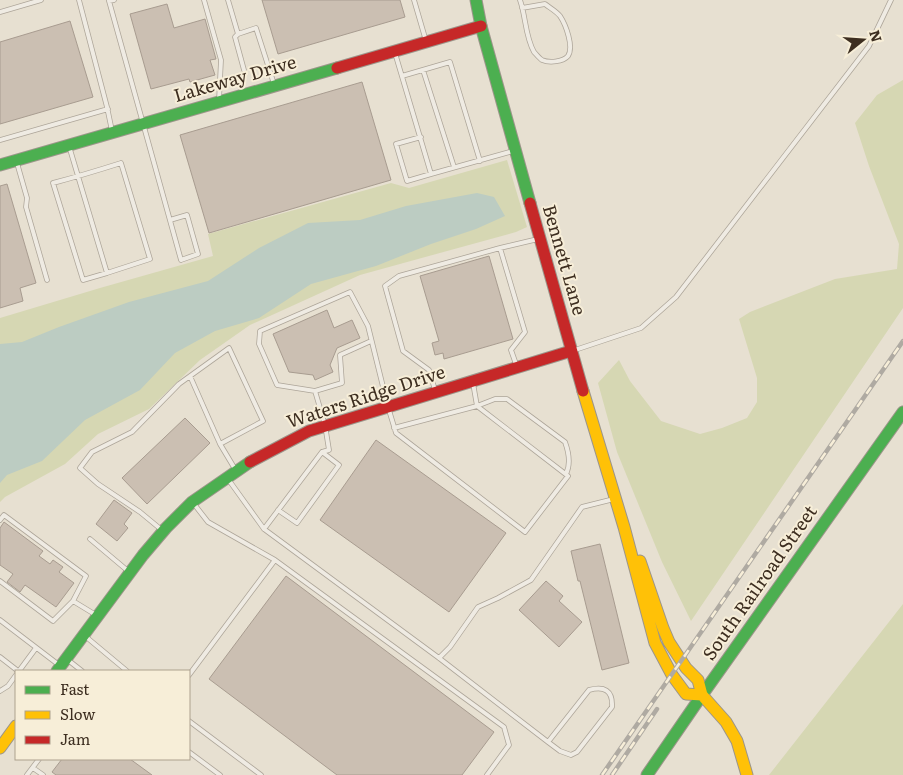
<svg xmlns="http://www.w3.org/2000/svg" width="903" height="775" viewBox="0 0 903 775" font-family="Literata,serif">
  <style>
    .green { fill: #d6d7b3 }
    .water { fill: #bcccc2 }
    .building { fill: #cbbfb2; stroke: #a89c90 }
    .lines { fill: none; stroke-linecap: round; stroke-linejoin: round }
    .lane-casing { stroke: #ada599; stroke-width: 5.5 }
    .fast-casing { stroke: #9c958a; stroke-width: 13 }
    .slow-casing { stroke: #9c958a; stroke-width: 13 }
    .jam-casing { stroke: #9c958a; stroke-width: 13 }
    .lane { stroke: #efebe3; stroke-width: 4 }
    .fast { stroke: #4caf50; stroke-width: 11 }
    .slow { stroke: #ffc107; stroke-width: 11 }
    .jam { stroke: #c62828; stroke-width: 11 }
    .rail-casing { stroke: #afaaa2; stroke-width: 4.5 }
    .rail { stroke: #f7eed8; stroke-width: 2.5; stroke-dasharray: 8; stroke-linecap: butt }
    .labels { text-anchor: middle; stroke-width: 4; stroke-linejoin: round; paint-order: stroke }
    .street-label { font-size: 18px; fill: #3d2e20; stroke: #f7eed8 }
  </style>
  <rect width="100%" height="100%" fill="#e7e0d1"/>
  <path class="green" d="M903,80V308L691,621L662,562L617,452L598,383L619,360L630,381L661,421L700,434L722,428L747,418L757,402V378L739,319L750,312L835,279L897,269L899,244L869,166L855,123L877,95Z
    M507,160L527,227L516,232L360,275L250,325L200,360L149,409L98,434L65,464L5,497L0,502V318L100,288L213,256L208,234L391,183L409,188Z
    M903,604V775H769Z"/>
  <path class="water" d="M477,193L494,197L505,216L476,229L431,244L376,266L311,284L259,318L215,331L175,353L140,390L85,420L42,461L7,475L0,483V344L22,342L59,327L129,302L208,281L259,248L308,223L360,220L406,206Z"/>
  <path class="building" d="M262,0H400L405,17L278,54Z
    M167,4L174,28L205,19L216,59L210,60L215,75L190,82L189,79L151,89L130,14Z
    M70,21L93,97L0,124V42Z
    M362,82L391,180L209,233L180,135Z
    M7,184L36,283L20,288L23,301L0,308V186Z
    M489,256L513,339L444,359L443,353L435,355L432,343L439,341L420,276Z
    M327,310L334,328L352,320L360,338L337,348L330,365L333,372L315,380L313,375L289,372L273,334Z
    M185,418L210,443L147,504L122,478Z
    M376,440L506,533L449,612L320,520Z
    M114,500L132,513L124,524L128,528L117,541L96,524Z
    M4,522L43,551L39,556L50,564L53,560L63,567L59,572L74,583L56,607L25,585L20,592L7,582L13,574L0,565V528Z
    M600,544L629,663L602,670L580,581H578L571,551Z
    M286,576L494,732L462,775H337L209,679Z
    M546,581L563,596L559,601L582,622L559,647L519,610Z
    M62,759H130L152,775H56L52,772Z"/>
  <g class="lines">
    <g class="lane-casing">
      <path id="lane" d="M79,0L107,107L112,131
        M114,0L109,1L181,260L198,254L187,215L170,220
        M204,0L221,60L219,100
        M228,0L238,34L256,28L274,84
        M414,0L426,41
        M520,0C526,17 525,36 534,52C536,54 539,58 542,60C549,63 563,62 568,56C574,47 566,25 560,16C556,11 550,8 545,4L522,8
        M0,12L41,0
        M238,34L235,37L244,70
        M395,53L431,174L513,151
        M423,70L454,167
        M402,76L450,62L480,161
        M421,137L396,144L407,181L431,174
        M0,140L108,109
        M69,146L107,273L150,259L121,163C99,170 76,177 53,183L83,280L107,273
        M17,163L27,198L26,207L47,280
        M500,248L525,332L511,350L517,367
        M572,351L641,328L676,297L869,46L891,0
        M190,376L220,444
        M435,390L429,370L403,351L385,286L399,276L500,248L538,239
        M315,391L342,383L340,355L371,341
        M394,428L477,406L495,399H507L565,442C569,453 571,464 566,474
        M228,479L264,529L322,452L329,450L325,425L315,391L277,385L259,344L260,331L350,292L368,326L388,407L396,433L525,532L568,476L477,406L473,383
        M194,504L208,522L275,560L504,727L509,745L487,775
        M278,510L297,523L339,465L322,452
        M0,520L4,515L86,576L73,601L53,621L0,581
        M264,529L439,658L548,742L560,751L571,755L577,752L612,707C613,690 604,686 589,690L548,742
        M163,531L140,512L98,484L80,468L92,452L132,432L179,384L229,348L263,421L220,444L235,469
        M90,539L128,571
        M73,601L96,615
        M0,620L59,665
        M85,636L127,671
        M0,657L18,671
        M439,658L450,647L478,607L498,598L531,580L582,507L614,499
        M68,660L82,671
        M19,671L36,648
        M189,675L275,560
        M0,691L8,686L16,675
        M189,721L261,775
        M189,752L220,775
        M33,768L43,775
        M27,775L39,759"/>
    </g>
    <g class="fast-casing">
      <path id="fast" d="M476,0L481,26L530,203
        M0,165L337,68
        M57,671L143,555L166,528L192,502L250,462
        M647,775L702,695L903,412"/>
    </g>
    <g class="slow-casing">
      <path id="slow" d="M583,391L624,527L655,643L672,675L686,694L702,695
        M640,561L663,628L669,642L686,668L698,680L702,695L726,722L737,741L747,775
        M0,748L16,726"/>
    </g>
    <g class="jam-casing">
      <path id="jam" d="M337,68L481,26
        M530,203L583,391
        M250,462L309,431L571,351"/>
    </g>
    <use href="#lane" class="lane"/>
    <use href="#fast" class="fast"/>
    <use href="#slow" class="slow"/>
    <use href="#jam" class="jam"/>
    <g class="rail-casing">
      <path id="rail" d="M602,775L903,341
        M612,775L657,709"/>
    </g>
    <use href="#rail" class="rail"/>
  </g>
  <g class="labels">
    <g class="street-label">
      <text transform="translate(235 79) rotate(-16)" y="6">Lakeway Drive</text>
      <text transform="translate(564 260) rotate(74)" y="6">Bennett Lane</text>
      <text transform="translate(366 397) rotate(-18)" y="6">Waters Ridge Drive</text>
      <text transform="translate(760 583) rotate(-55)" y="6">South Railroad Street</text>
    </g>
  </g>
  <rect x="15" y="670" width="175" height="90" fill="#f7eed8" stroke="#ada18e"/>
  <rect x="25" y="686" width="25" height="8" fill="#4caf50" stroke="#ada18e"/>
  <text x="60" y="695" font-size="15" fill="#3d2e20">Fast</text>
  <rect x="25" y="711" width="25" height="8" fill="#ffc107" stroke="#ada18e"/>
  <text x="60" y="720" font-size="15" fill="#3d2e20">Slow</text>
  <rect x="25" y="736" width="25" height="8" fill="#c62828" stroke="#ada18e"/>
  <text x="60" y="745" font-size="15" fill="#3d2e20">Jam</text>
  <g transform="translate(863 40) rotate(73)" stroke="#f7eed8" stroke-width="4" paint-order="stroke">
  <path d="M0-4L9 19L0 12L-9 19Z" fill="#3d2e20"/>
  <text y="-8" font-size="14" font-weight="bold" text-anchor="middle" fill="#3d2e20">N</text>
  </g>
</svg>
